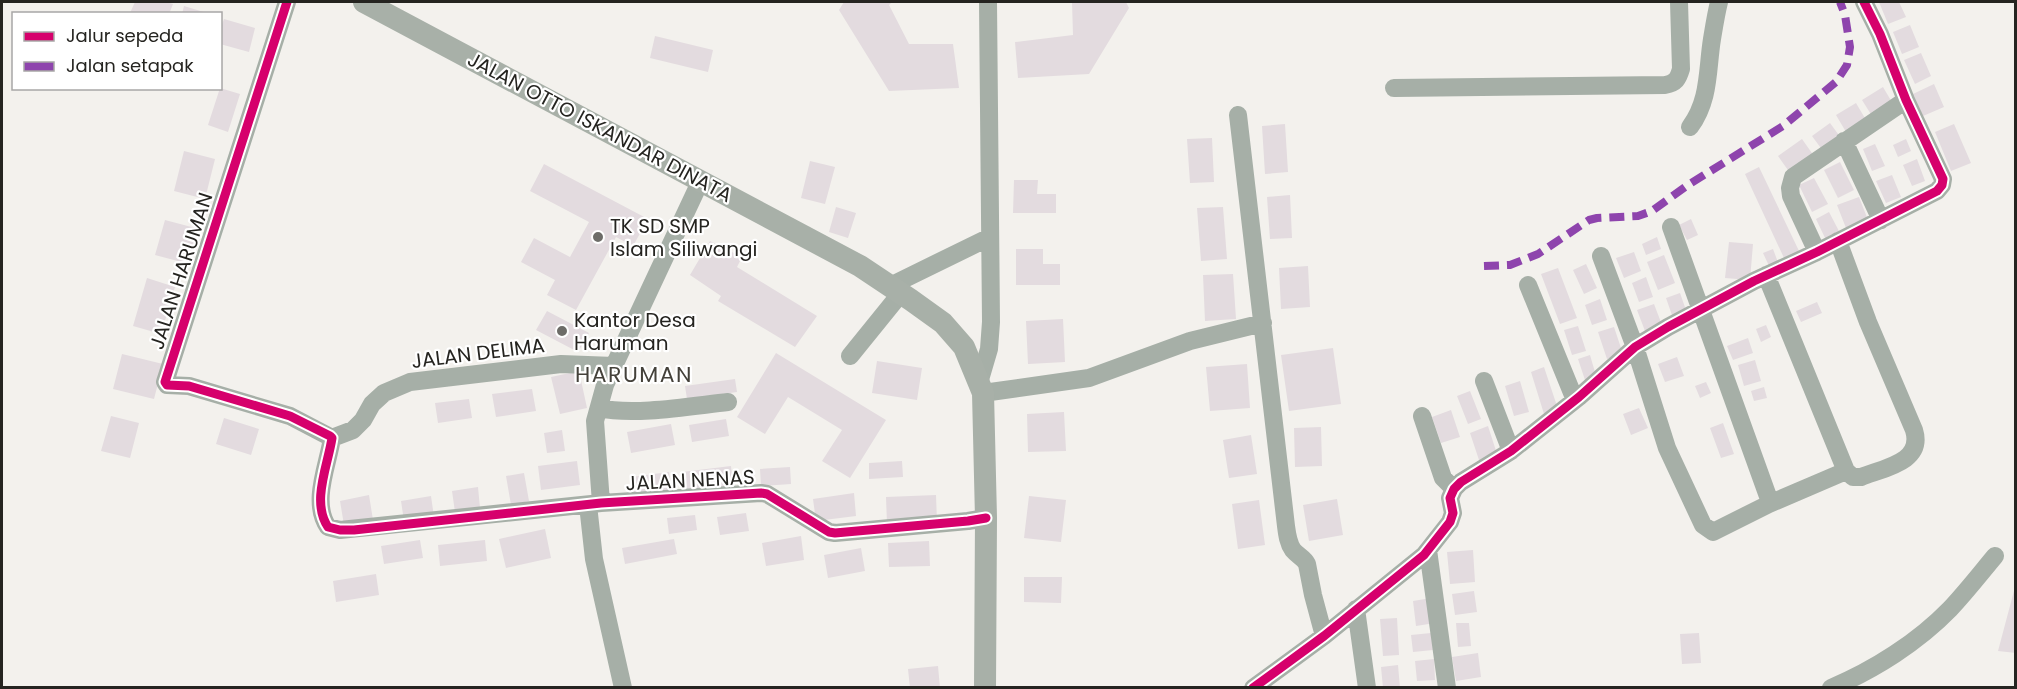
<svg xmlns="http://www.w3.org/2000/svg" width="2017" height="689" viewBox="0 0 2017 689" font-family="Poppins,sans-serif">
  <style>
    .building { fill: #e3dbdf }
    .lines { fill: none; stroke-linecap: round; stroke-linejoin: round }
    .minor { stroke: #a6afa7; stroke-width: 18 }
    .major { stroke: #a8b0a8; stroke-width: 22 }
    .quiet { stroke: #8e44ad; stroke-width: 8; stroke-dasharray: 15 8; stroke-linecap: butt }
    .cycleway-casing { stroke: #fff; stroke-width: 13 }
    .cycleway { stroke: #d6006c; stroke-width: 9 }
    .poi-dot { fill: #6d6c68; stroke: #fff; stroke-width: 2 }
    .labels { text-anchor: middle; stroke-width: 4.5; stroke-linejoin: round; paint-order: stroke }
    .street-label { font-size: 20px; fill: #252420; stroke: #fff }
    .poi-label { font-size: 20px; fill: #252420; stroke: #fff; text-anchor: start }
    .quarter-label { font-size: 22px; letter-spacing: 1.5px; fill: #44413a; stroke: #fff }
  </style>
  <rect width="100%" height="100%" fill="#f3f1ed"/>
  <path class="building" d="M135,2H166L173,4L169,14H132L130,13Z
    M844,2H892L889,5L909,44H953L959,88L889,91L839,10Z
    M1072,2H1126L1129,8L1089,74L1018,78L1015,42L1073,35Z
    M1879,2H1899L1906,17L1888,24Z
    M184,6L207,13V14H182Z
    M224,19L255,28L249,52L220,44V30Z
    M1910,25L1919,47L1902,54L1893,32Z
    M655,36L713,50L708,72L650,58Z
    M1921,53L1931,76L1915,84L1904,60Z
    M1934,84L1944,107L1923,116L1913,94Z
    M1883,87L1893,104L1872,116L1862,100Z
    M220,88L240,94L228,132L208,125Z
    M1856,103L1866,120L1846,132L1836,115Z
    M1830,123L1841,138L1823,151L1812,136Z
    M1285,124L1288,172L1265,174L1262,126Z
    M1954,124L1971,163L1951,171L1935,132Z
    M1212,138L1214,182L1190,183L1187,139Z
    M1802,139L1814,156L1790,173L1778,156Z
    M1906,139L1911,151L1898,157L1893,145Z
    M1875,144L1885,166L1872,171L1863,149Z
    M184,151L215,159L205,199L174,191Z
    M1917,159L1925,181L1912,186L1903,165Z
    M810,161L835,167L825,204L801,198Z
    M1840,162L1854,190L1838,198L1824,170Z
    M544,164L648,219L633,246L616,237L576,310L547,295L555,280L521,262L534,238L570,257L589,222L530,191Z
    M1759,167L1799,251L1784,258L1745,174Z
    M1892,175L1901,197L1886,203L1876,181Z
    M1814,178L1828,204L1812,212L1799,185Z
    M1014,180H1038L1037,194H1056V213H1013Z
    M1290,195L1292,238L1270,239L1267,197Z
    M1859,197L1868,220L1846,228L1837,205Z
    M836,207L856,213L848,238L829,232Z
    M1223,207L1227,259L1201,261L1197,208Z
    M1829,212L1840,233L1826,240L1816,219Z
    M1691,219L1698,235L1687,240L1679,225Z
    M165,220L199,229L189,264L155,255Z
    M1657,237L1661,249L1646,255L1642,244Z
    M710,241L742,257L737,267L817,316L795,347L718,301L721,296L690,275Z
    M1729,242L1753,244L1750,280L1725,278Z
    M1016,249H1043V264H1060V285H1016Z
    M1773,249L1779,265L1770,268L1763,253Z
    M1634,252L1641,271L1624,278L1616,258Z
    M1664,255L1675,283L1658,290L1647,262Z
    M1586,264L1597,288L1584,294L1573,270Z
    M1308,266L1310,307L1281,309L1279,268Z
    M1558,268L1577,318L1560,324L1541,274Z
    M1233,274L1236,319L1205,321L1203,275Z
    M1646,277L1653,297L1639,302L1632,283Z
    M147,278L175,287L161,334L133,326Z
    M1680,293L1687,313L1673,318L1666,298Z
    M1600,299L1607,320L1592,325L1585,305Z
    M1817,302L1822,313L1801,322L1796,311Z
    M1654,304L1662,325L1645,331L1637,310Z
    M547,311L589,333L578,352L536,330Z
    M1063,319L1065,362L1028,364L1026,321Z
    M1766,325L1771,337L1761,342L1756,329Z
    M1578,326L1586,351L1572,355L1564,330Z
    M1614,327L1623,354L1607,359L1598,332Z
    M1748,338L1753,353L1733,360L1727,346Z
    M1333,348L1341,404L1289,411L1281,355Z
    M776,353L886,420L850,478L822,461L842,430L788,397L765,434L737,417Z
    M122,354L163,364L154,399L113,389Z
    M1590,355L1597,379L1586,383L1578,359Z
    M1677,357L1684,376L1665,382L1658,364Z
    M1755,360L1761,381L1744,386L1738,365Z
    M877,361L922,368L917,400L872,393Z
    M1247,364L1250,408L1210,411L1206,367Z
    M1544,367L1558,409L1544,414L1531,372Z
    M579,371L587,408L560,414L551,377Z
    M735,379L737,392L687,399L685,386Z
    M1520,381L1529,412L1514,416L1505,386Z
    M1706,382L1711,393L1700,398L1695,386Z
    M1764,387L1767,398L1754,401L1751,391Z
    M532,389L536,411L496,417L492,394Z
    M1470,391L1481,419L1468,424L1457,396Z
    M469,399L472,418L438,423L435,403Z
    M1639,408L1648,428L1631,435L1623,414Z
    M1451,410L1460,437L1441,443L1432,417Z
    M1064,412L1066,451L1028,452L1027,414Z
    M111,416L139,423L130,458L101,451Z
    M224,418L259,429L251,455L216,444Z
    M726,419L729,436L692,442L689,425Z
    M1723,423L1734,454L1721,458L1710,428Z
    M671,424L675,445L631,453L627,432Z
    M1488,426L1498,457L1480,463L1470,433Z
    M1321,427L1322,466L1295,467L1294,428Z
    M562,430L565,451L547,453L544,433Z
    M1251,435L1257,474L1229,478L1223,440Z
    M577,461L580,485L541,490L538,466Z
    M902,461L903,477L869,479V463Z
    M731,466L733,488L685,494L682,472Z
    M790,467L791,484L761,486L760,469Z
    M669,472L672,492L634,497L631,477Z
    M524,473L529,501L511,505L506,476Z
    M478,487L480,508L455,512L452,491Z
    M854,493L856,516L816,521L813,499Z
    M369,495L373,520L344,525L340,501Z
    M936,495L937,522L887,524L886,497Z
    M431,496L434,517L404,521L401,501Z
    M1029,496L1066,500L1061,542L1024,538Z
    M1337,499L1343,535L1309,541L1303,505Z
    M1259,500L1265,545L1238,549L1232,504Z
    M746,513L749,531L720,535L717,517Z
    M695,515L697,530L669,534L667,518Z
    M545,529L551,558L506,568L499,539Z
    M801,536L804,560L766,566L762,543Z
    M674,539L677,554L625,564L622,548Z
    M420,540L423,558L384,564L381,546Z
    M485,540L487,561L440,566L438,545Z
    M929,541L930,566L889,567L888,543Z
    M861,548L865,571L828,578L824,555Z
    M1473,550L1475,582L1450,584L1447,552Z
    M376,574L379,595L336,602L333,581Z
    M1024,577H1062L1061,603L1024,602Z
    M2015,587H2016V653L1998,651Z
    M1474,591L1477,612L1455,615L1452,594Z
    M1431,598L1435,623L1416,626L1413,601Z
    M1397,618L1399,655L1383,656L1380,619Z
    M1456,623H1469L1471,646L1458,647Z
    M1431,633L1433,650L1413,652L1411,635Z
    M1699,633L1701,663L1682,664L1680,634Z
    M1478,653L1481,677L1456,681L1452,657Z
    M1434,659L1435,680L1417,681L1415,661Z
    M1398,665L1400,688H1383L1381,667Z
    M938,666L940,688H910L908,669Z"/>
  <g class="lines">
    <path class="minor" d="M287,2L165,382L167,385L189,386L290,416L332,438
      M1394,88L1665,85C1676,83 1678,79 1681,69L1679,2
      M1238,115L1286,526C1287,534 1288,543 1293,550C1298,556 1304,558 1307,564L1313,595L1324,636
      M1690,127C1710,100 1707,70 1712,39C1714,27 1716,14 1719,2
      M1844,141L1881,220
      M1817,252L1791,196L1790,188L1793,177L1906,100
      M1601,256L1635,347L1667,448L1703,525L1713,532L1769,504L1770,502L1671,227
      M1766,275L1846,471L1853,477H1861C1884,468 1924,462 1914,430L1868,322L1838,241
      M1528,285L1575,400
      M890,286L990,237
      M850,356L901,293
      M1484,381L1511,451
      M979,383L989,349L991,322L988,2
      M983,393L1089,378L1190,341L1263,323
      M599,408C634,416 691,406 728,402
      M1422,416L1443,478L1454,489
      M332,438C328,465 311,502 328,527L340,530L601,503L761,493L767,494L829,532L835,533L968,521L986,518
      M332,438L353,430L363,420L372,404L384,393L410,382L561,364L614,366
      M601,503L595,421L605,385L701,180
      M1769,504L1846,471
      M588,505L594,559L623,688
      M1428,550L1447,688
      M1356,609L1367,688
      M1253,688L1324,636L1424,555L1450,522L1453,513L1450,498L1454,489L1461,482L1511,451L1579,397L1635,347L1668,327L1754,281L1817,252L1937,191L1942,185L1943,179L1906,100L1880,34L1864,2
      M1831,688C1874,670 1918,642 1950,609C1966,592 1980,574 1995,556"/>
    <path class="major" d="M364,2L860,266L911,300L943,323L964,347L983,393L986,518L985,688"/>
    <path class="quiet" d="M1484,266L1510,265L1538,254L1589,220L1597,218L1638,216L1652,211L1688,185L1783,126L1836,82L1847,65L1850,47L1845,15L1840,2"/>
    <g class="cycleway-casing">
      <path id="cycleway" d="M287,2L165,382L167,385L189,386L290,416L330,436L332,438C328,465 311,502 328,527L340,530H354L601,503L761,493L767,494L829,532L835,533L968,521L986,518
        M1253,688L1324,636L1424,555L1450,522L1453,513L1450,498L1454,489L1461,482L1511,451L1579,397L1635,347L1668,327L1754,281L1817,252L1937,191L1942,185L1943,179L1906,100L1880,34L1864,2"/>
    </g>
    <use href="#cycleway" class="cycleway"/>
  </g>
  <g class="poi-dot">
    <circle cx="598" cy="237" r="6"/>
    <circle cx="562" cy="331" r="6"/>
  </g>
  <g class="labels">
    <g class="street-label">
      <text transform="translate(600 127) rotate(28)" y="7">JALAN OTTO ISKANDAR DINATA</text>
      <text transform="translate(181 271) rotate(-72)" y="7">JALAN HARUMAN</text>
      <text transform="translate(478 353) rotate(-7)" y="7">JALAN DELIMA</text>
      <text transform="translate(690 480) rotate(-3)" y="7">JALAN NENAS</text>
    </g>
    <g class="poi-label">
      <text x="610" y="233">TK SD SMP<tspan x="610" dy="23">Islam Siliwangi</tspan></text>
      <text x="574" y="327">Kantor Desa<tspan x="574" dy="23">Haruman</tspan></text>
    </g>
    <g class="quarter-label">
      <text x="634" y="382">HARUMAN</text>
    </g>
  </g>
  <rect width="2017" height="689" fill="none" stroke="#252420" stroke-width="6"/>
  <rect x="12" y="12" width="210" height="78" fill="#ffffff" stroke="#a8a7a6" stroke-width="1.5"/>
  <rect x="24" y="32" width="30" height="9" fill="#d6006c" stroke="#a8a7a6" stroke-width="1.5"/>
  <text x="66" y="42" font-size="18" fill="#252420">Jalur sepeda</text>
  <rect x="24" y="62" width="30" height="9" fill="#8e44ad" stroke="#a8a7a6" stroke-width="1.5"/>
  <text x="66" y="72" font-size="18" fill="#252420">Jalan setapak</text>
</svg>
